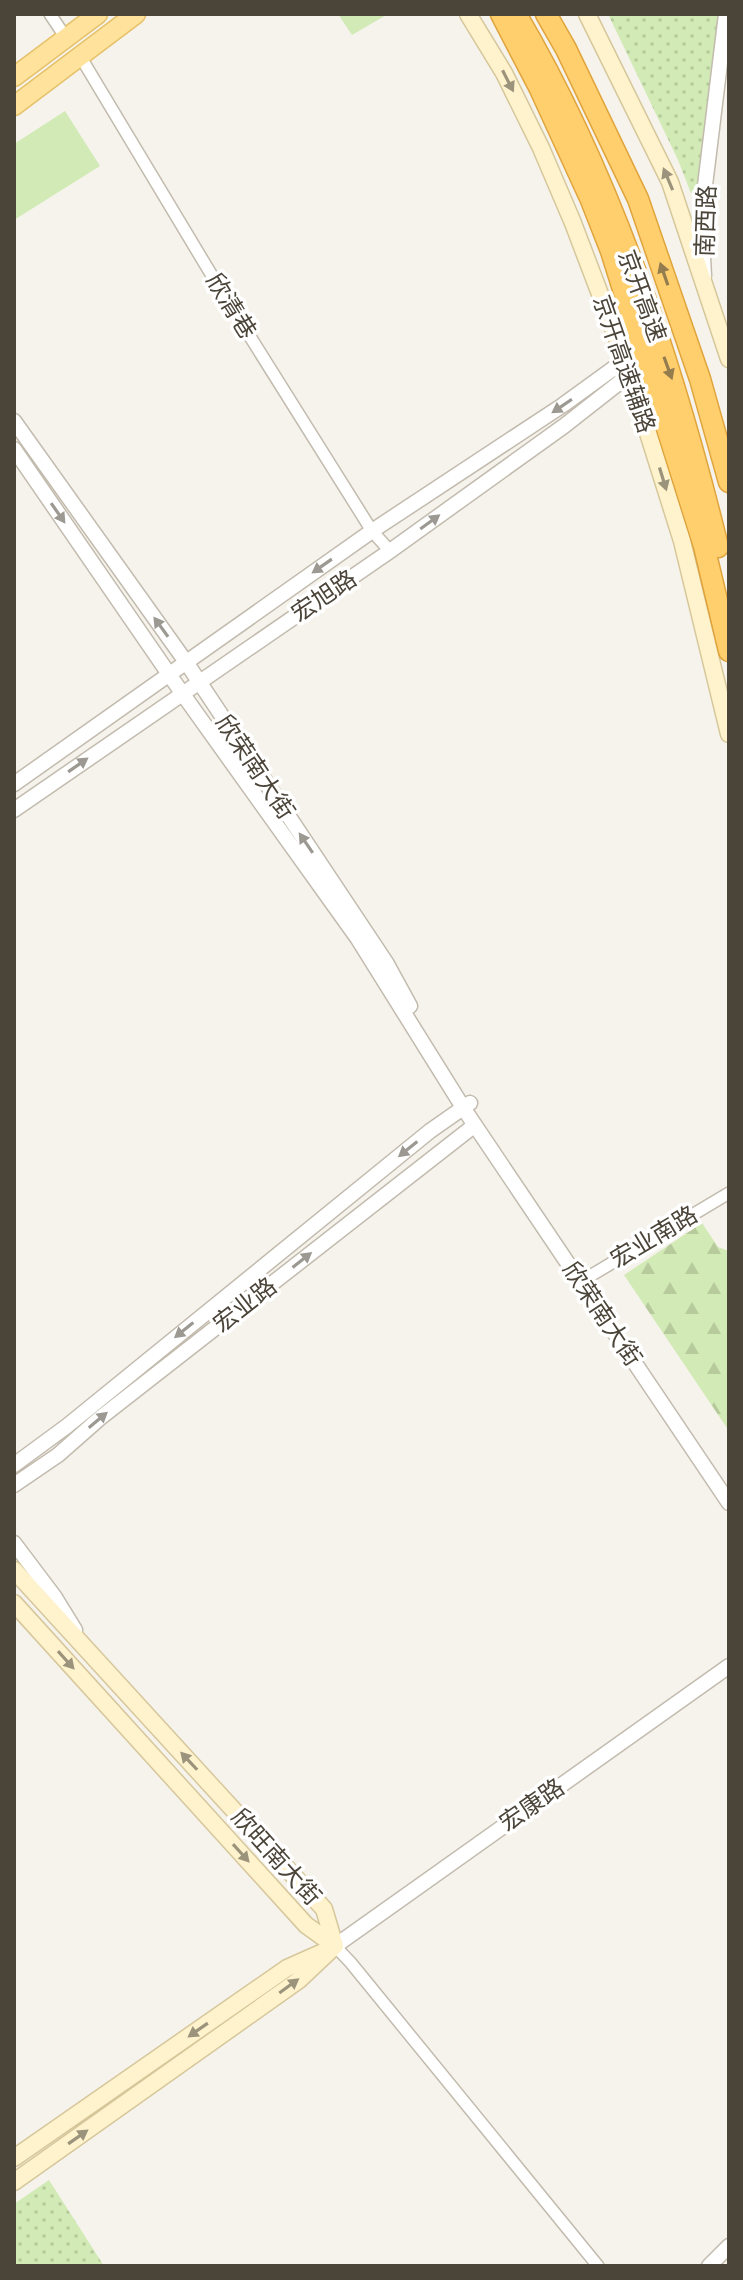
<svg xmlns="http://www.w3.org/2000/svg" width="743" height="2280" viewBox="0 0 743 2280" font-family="'DejaVu Sans','Noto Sans SC',sans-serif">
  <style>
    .grass { fill: url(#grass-dots) }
    .forest { fill: url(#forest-firs) }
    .pitch { fill: #d2eab5 }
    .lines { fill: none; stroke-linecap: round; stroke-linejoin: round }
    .minor-casing { stroke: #c2bbae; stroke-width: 14 }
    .tertiary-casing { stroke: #c2bbae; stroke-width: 17 }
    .secondary-casing { stroke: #d6c79b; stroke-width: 19 }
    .primary-casing { stroke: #e6c16a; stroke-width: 21 }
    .motorway-casing { stroke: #e0a43c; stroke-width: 23 }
    .minor { stroke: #fff; stroke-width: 11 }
    .tertiary { stroke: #fff; stroke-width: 14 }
    .secondary { stroke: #fff3cd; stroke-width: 16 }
    .primary { stroke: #ffe39c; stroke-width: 18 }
    .motorway { stroke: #ffcf6e; stroke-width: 20 }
    .oneway { fill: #9c937c }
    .oneway2 { fill: #937c4e }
    .oneway3 { fill: #9c9892 }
    .labels { text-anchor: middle; stroke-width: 7; stroke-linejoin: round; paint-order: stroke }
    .street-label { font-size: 24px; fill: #4b4439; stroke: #fff }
  </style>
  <defs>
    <pattern id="grass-dots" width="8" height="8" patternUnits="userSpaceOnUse" patternTransform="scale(2)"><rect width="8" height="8" fill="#d2eab5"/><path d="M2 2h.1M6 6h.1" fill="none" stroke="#b6ca9c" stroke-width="1.8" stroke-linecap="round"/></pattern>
    <pattern id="forest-firs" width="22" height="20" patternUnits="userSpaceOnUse" patternTransform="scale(2)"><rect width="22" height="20" fill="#d2eab5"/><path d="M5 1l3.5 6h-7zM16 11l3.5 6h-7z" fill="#b6ca9c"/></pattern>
  </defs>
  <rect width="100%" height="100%" fill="#f6f3ec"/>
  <path class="grass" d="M608,14H723L698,211L678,160Z
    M49,2180L104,2266H14V2204Z"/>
  <path class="forest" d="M702,1223L718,1247L729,1251V1431L624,1275Z"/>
  <path class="pitch" d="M338,14H388L352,35Z
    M65,111L100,166L14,220V144Z"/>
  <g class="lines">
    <g class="minor-casing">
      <path id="minor" d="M50,14L66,38
        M80,56L217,284L372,531L390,551
        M580,1282L729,1193
        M335,1946L351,1963L598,2266"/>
    </g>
    <g class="tertiary-casing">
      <path id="tertiary" d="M704,276L701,218L726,14
        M14,421L186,662L387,964L410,1006
        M14,449L182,693L358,939L464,1109L729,1503
        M14,784L372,531L563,405L625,360
        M14,810L390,551L564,426L629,375
        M14,1465L67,1426L430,1131L470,1103
        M14,1485L58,1455L100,1418L475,1125
        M14,1543L54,1596L75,1630
        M335,1946L729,1666
        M709,2266L729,2246"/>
    </g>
    <g class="secondary-casing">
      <path id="secondary" d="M468,14L504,73L541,148L573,223L625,360L682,541L729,734
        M587,14L670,182L729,359
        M14,1570L324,1909L335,1946L306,1925L14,1603
        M14,2158L287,1968L323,1952
        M14,2182L299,1980L335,1946"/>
    </g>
    <g class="primary-casing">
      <path id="primary" d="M14,77L98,14
        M14,106L136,14"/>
    </g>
    <g class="motorway-casing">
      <path id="motorway" d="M501,14L540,89L591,200L611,251L704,546L729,651
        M516,14C612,177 673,364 718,547
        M546,14L566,49L638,199L700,379L729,482"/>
    </g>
    <use href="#minor" class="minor"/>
    <use href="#tertiary" class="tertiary"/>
    <use href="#secondary" class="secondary"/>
    <use href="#primary" class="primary"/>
    <use href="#motorway" class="motorway"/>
  </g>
  <defs><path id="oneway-solid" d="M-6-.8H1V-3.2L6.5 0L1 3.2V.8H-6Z" transform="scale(2)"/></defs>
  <g class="oneway">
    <use href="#oneway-solid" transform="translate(508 81) rotate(63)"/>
    <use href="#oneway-solid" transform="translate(668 179) rotate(-113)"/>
    <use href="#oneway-solid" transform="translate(663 479) rotate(73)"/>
    <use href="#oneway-solid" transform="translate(66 1660) rotate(48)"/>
    <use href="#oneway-solid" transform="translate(189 1761) rotate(-133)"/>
    <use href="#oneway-solid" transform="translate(241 1853) rotate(48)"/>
    <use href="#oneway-solid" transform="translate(289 1986) rotate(-36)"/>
    <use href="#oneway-solid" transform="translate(198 2030) rotate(145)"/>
    <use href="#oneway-solid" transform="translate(78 2137) rotate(-35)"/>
  </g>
  <g class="oneway2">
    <use href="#oneway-solid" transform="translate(664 274) rotate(-109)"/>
    <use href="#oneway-solid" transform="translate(668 368) rotate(70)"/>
  </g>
  <g class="oneway3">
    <use href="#oneway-solid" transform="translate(562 406) rotate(146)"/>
    <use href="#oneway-solid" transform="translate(58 513) rotate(55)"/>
    <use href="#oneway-solid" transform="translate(430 522) rotate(-36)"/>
    <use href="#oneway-solid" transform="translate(322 566) rotate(145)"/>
    <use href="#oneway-solid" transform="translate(161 627) rotate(-126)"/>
    <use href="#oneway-solid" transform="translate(78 765) rotate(-35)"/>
    <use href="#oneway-solid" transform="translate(306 843) rotate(-124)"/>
    <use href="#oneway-solid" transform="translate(408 1149) rotate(141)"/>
    <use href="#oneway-solid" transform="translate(302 1260) rotate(-38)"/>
    <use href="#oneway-solid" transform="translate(184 1330) rotate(141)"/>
    <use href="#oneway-solid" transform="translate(98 1420) rotate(-40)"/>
  </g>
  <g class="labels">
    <g class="street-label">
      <text transform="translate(706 221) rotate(-88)" y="8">南西路</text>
      <text transform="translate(642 296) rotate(70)" y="8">京开高速</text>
      <text transform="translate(231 306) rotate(58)" y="8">欣清巷</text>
      <text transform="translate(624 364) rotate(71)" y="8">京开高速辅路</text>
      <text transform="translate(324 596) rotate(-34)" y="8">宏旭路</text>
      <text transform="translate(255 767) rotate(56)" y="8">欣荣南大街</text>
      <text transform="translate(654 1237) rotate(-31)" y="8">宏业南路</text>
      <text transform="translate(245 1305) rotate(-38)" y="8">宏业路</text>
      <text transform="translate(602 1314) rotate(56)" y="8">欣荣南大街</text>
      <text transform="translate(532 1805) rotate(-35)" y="8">宏康路</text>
      <text transform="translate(276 1857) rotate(48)" y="8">欣旺南大街</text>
    </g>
  </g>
  <rect width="743" height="2280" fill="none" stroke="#4b4439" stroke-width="32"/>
</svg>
